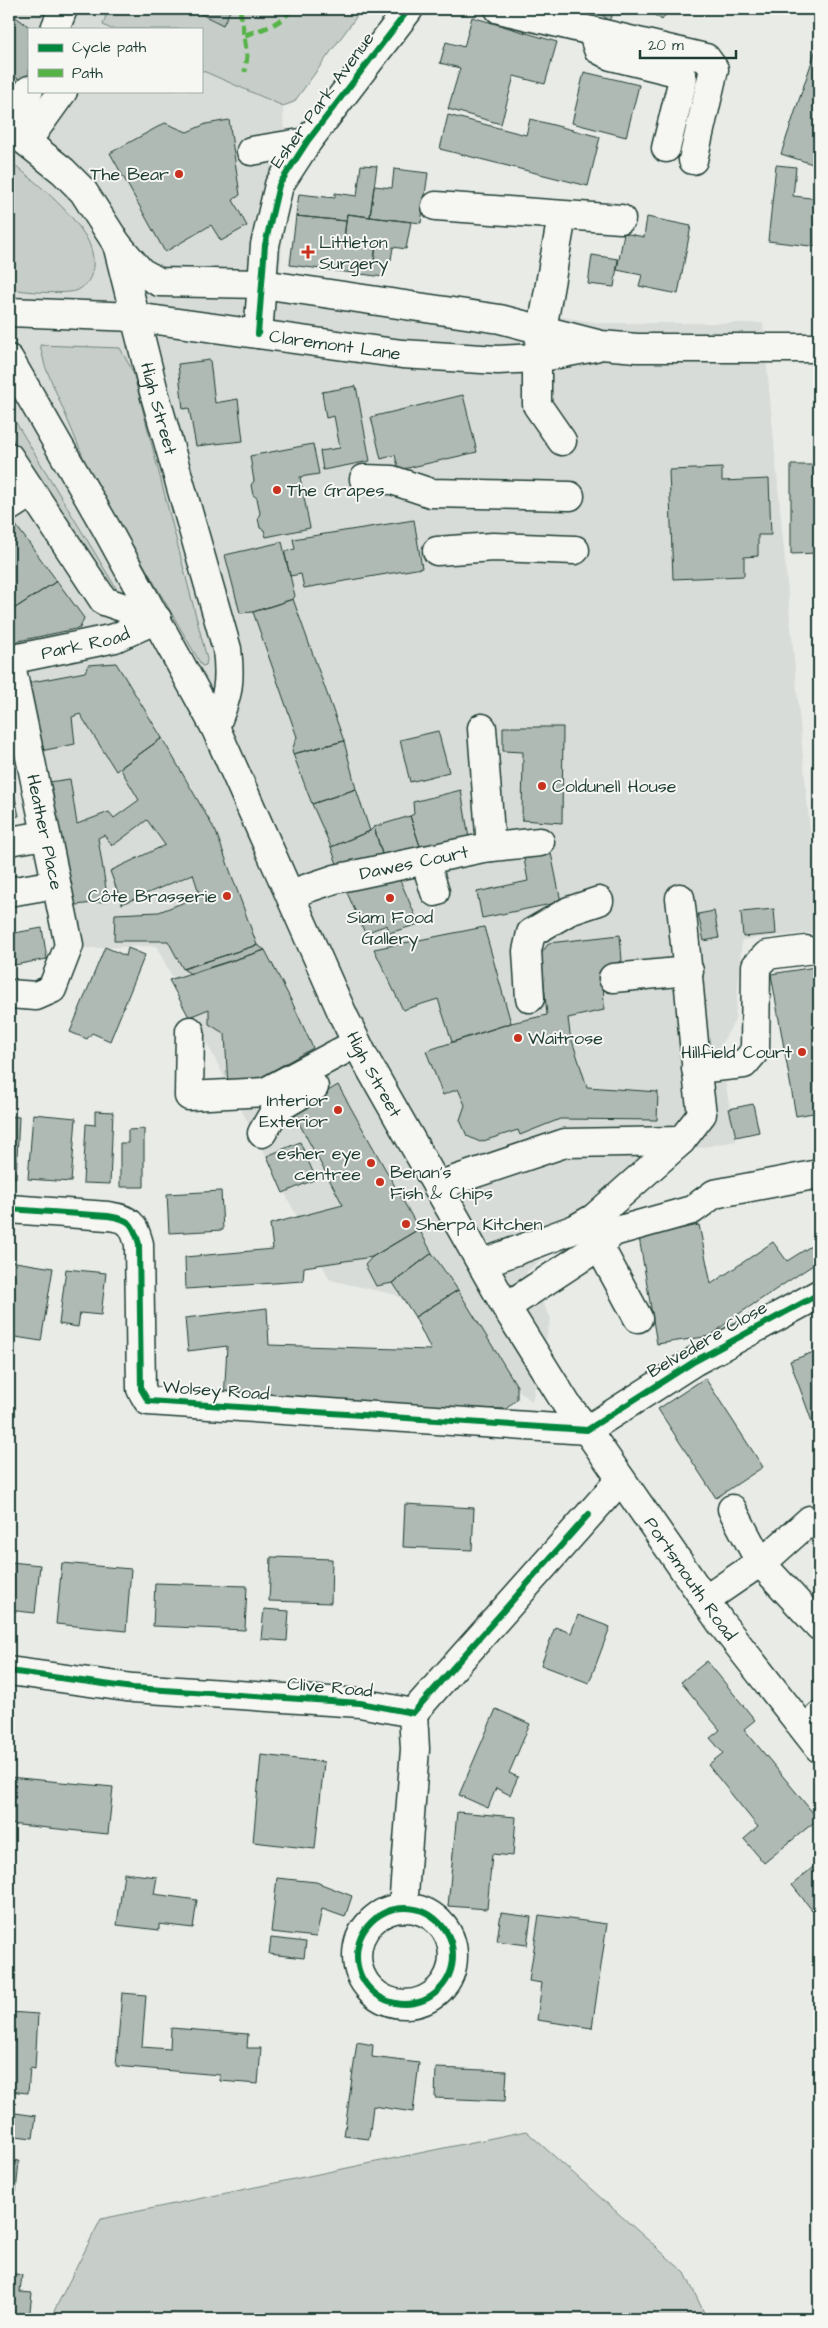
<svg xmlns="http://www.w3.org/2000/svg" width="828" height="2328" viewBox="0 0 828 2328" font-family="'Architects Daughter',sans-serif">
  <style>
    .built { fill: #d8dcd8 }
    .green { fill: #c7cec9; stroke: #73867e }
    .building { fill: #b0bab5; stroke: #1f3d34 }
    .lines { fill: none; stroke-linecap: round; stroke-linejoin: round }
    .minor-casing { stroke: #1f3d34; stroke-width: 31 }
    .major-casing { stroke: #1f3d34; stroke-width: 31 }
    .minor { stroke: #f6f6f2; stroke-width: 28 }
    .major { stroke: #f6f6f2; stroke-width: 28 }
    .quiet { stroke: #55b346; stroke-width: 5; stroke-dasharray: 10 5; stroke-linecap: butt }
    .cycleway-casing { stroke: #f6f6f2; stroke-width: 9 }
    .cycleway { stroke: #00873e; stroke-width: 6 }
    .poi-dot { fill: #c8321e; stroke: #f6f6f2; stroke-width: 2 }
    .labels { text-anchor: middle; stroke-width: 4; stroke-linejoin: round; paint-order: stroke }
    .street-label { font-size: 18px; fill: #1f3d34; stroke: #f6f6f2 }
    .poi-label { font-size: 18px; fill: #1f3d34; stroke: #f6f6f2; text-anchor: start }
  </style>
  <rect width="100%" height="100%" fill="#e9ebe7"/>
  <filter id="ink" filterUnits="userSpaceOnUse"><feTurbulence type="fractalNoise" baseFrequency=".02" numOctaves="2"/><feDisplacementMap in="SourceGraphic" scale="10" xChannelSelector="R" yChannelSelector="G"/><feConvolveMatrix kernelMatrix="1 2 1 2 8 2 1 2 1" color-interpolation-filters="sRGB"/></filter>
  <g filter="url(#ink)">
    <path class="built" d="M9,9H108L103,25L111,29H29V91H201V70L283,106L286,191L280,273L601,323H763L814,874L819,898V932L742,940L735,1020L719,1048L736,1141L688,1150L526,1272L551,1318L532,1401L396,1295L330,1280L156,946L62,949L9,707Z"/>
    <path class="green" d="M108,9H362L294,102L283,106L201,70V29H111L103,25Z
      M9,160C34,181 71,210 87,239C96,256 97,280 78,290C68,295 20,292 9,288Z
      M40,345L120,348L133,372L207,659L206,665L202,666L87,466L45,366Z
      M9,411L116,588L115,591H107L9,434Z
      M526,2131L685,2273L707,2319H50L101,2219Z"/>
    <path class="building" d="M191,9H231L223,25Z
      M593,9H617L609,20Z
      M646,9H669L662,20Z
      M9,12L32,29H29V75L25,84L9,72Z
      M472,17L557,42L545,84L514,76L501,124L448,109L460,68L440,63L446,42L464,47Z
      M819,40V166L781,154Z
      M584,72L639,85L626,137L572,123Z
      M448,115L526,135L530,119L600,137L588,186L440,149Z
      M229,120L240,195L233,200L247,226L221,241L211,225L165,252L110,153L165,123L187,132L206,124Z
      M361,165L377,166L370,217L347,214L346,221L296,216L299,194L335,198V193L357,196Z
      M776,165L796,167L793,196L819,199V247L768,241Z
      M394,169L428,173L421,223L370,217L374,186L392,188Z
      M347,214L411,222L406,249L393,247L391,260L385,264L374,263L376,243L344,239Z
      M296,216L346,221L344,239L376,243L374,263L385,264L384,277L290,265Z
      M647,217L691,226L678,294L639,286L642,275L617,270L624,233L644,237Z
      M592,255L618,259L614,287L588,284Z
      M210,360L215,403L238,399L243,441L196,446L189,408L183,409L178,364Z
      M356,386L370,461L323,470L320,451L340,448L334,416L326,418L322,392Z
      M463,395L477,452L399,470L395,455L381,459L371,417Z
      M313,444L319,474L300,477L310,528L266,537L264,530L260,528L258,518L260,513L257,498L253,495L251,485L254,481L250,456Z
      M791,465H819V553L791,554Z
      M722,468V481L769,479L771,535H758V556L744,557V576L673,579L669,470Z
      M9,516L57,581L9,612Z
      M414,520L422,568L304,588L301,574L290,576L284,552L295,549L293,539Z
      M282,542L295,596L293,599L253,612L240,613L225,555Z
      M57,581L84,618L80,628L9,643V612Z
      M293,599L344,741L293,754L292,750L297,737L253,612Z
      M116,663L162,738L116,771L80,714L72,717L75,744L36,752L27,683L85,672L88,665Z
      M503,727H563L562,823L522,820L523,752L503,751Z
      M438,731L449,772L410,782L400,740Z
      M162,738L216,832L257,945L183,969L168,941H114L115,914L159,912L200,896L193,874L122,904L110,871L165,845L147,820L115,844L112,845L104,835L98,838L108,901L61,907L42,783L70,779L77,824L109,812L114,818L139,800L120,768Z
      M344,741L356,789L312,804L293,754Z
      M9,779H11L19,816L9,818Z
      M356,789L370,831L331,847L312,804Z
      M461,790L469,838L421,849L410,816L414,814L413,802Z
      M410,816L421,849L382,854L374,827Z
      M374,827L382,854L338,867L331,847L370,831Z
      M551,853L561,902L482,918L477,892L528,881L524,859Z
      M396,871L419,924L389,933L387,925L365,933L344,886Z
      M774,909L776,934L743,937L741,912Z
      M714,911L719,938L704,941L698,914Z
      M484,927L511,1023L452,1042L438,999L403,1010L374,949Z
      M42,928L47,959L9,966V934Z
      M620,935L622,961L603,967L604,1010L568,1018L570,1034L587,1087L658,1092L657,1120L560,1119L520,1135L518,1130L480,1142L467,1136L460,1120L465,1105L458,1089L443,1095L426,1051L511,1023L547,1015L541,954L549,943Z
      M257,945L265,950L191,974L183,969Z
      M105,947L126,956L128,948L145,955L110,1041L92,1033L87,1039L70,1032Z
      M265,950L292,1002L313,1048L249,1084L228,1087L225,1034L209,1024V1009L189,1017L169,980Z
      M815,967L819,992V1112L796,1116L771,974Z
      M338,1085L419,1229L372,1257L304,1267L303,1281L186,1289L185,1257L273,1249L270,1224L343,1205L293,1112Z
      M753,1104L759,1132L736,1137L729,1109Z
      M95,1111L113,1112L110,1184L83,1183L86,1124L95,1125Z
      M33,1114L76,1118L71,1182L28,1179Z
      M9,1116L19,1117L16,1178L9,1177Z
      M144,1129V1187H120V1143H128V1130Z
      M300,1142L316,1179L283,1193L267,1156Z
      M221,1191L223,1230L169,1233L167,1194Z
      M699,1225L711,1284L773,1242L787,1261L819,1241V1261L731,1319L711,1336L657,1344L639,1237Z
      M419,1229L432,1253L393,1283L376,1286L365,1265L372,1257Z
      M432,1253L458,1290L415,1317L393,1283Z
      M9,1261L53,1268L41,1341L9,1336Z
      M66,1269L106,1273L101,1315L80,1313L78,1327L59,1324Z
      M458,1290L517,1386V1399L506,1409L224,1401L227,1346L188,1351L185,1318L267,1308L269,1345L431,1350L415,1317Z
      M819,1350V1441L790,1361Z
      M705,1378L763,1467L716,1498L658,1409Z
      M405,1504L474,1508L472,1550L403,1547Z
      M9,1545H12L11,1562L40,1565L35,1613L9,1610Z
      M271,1557L332,1559L331,1603L269,1601Z
      M62,1563L131,1569L126,1631L56,1624Z
      M155,1583L247,1586L245,1630L153,1626Z
      M264,1609L289,1611L287,1641L261,1639Z
      M578,1615L610,1627L589,1683L541,1665L555,1627L571,1633Z
      M707,1661L755,1720L744,1729L818,1819L764,1863L744,1839L758,1827L708,1765L723,1753L710,1738L720,1730L681,1682Z
      M496,1709L530,1724L509,1773L518,1777L510,1795L496,1788L488,1808L459,1795Z
      M261,1755L324,1762L315,1849L253,1842Z
      M9,1777L113,1787L108,1834L9,1824Z
      M457,1812L516,1817L513,1856L492,1854L487,1909L448,1906Z
      M819,1862V1904L812,1910L792,1885Z
      M124,1873L157,1877L154,1894L197,1900L193,1928L159,1924V1930L117,1925Z
      M277,1878L316,1882L352,1896L345,1917L322,1909L316,1937L271,1932Z
      M501,1913L531,1917L527,1945L497,1941Z
      M539,1915L607,1924L592,2028L537,2020L542,1983L529,1981Z
      M271,1938L306,1942L304,1958L269,1954Z
      M122,1993L146,1995L142,2047L170,2049L171,2028L248,2034L247,2048H261L258,2084L220,2081V2075L116,2066Z
      M9,2012L38,2014L35,2069L30,2068L28,2093L9,2091Z
      M357,2042L373,2045L372,2057L419,2063L413,2112L373,2106L369,2139L344,2136Z
      M436,2068L507,2071L505,2101L435,2098Z
      M9,2112L36,2116L33,2138L15,2136L12,2160L19,2161L16,2192L9,2191Z
      M9,2273L22,2275L20,2292L32,2293L29,2319H9Z"/>
    <g class="lines">
      <g class="minor-casing">
        <g id="minor">
          <path d="M499,9L706,58L714,69L693,160"/>
          <path d="M55,29L63,9"/>
          <path d="M592,31L598,49L611,56L680,73L683,79L666,148"/>
          <path d="M12,130L29,90"/>
          <path d="M27,141L63,91"/>
          <path d="M251,151L307,142"/>
          <path d="M436,206L621,219"/>
          <path d="M258,334L265,245L279,185L307,142L409,9"/>
          <path d="M562,441L537,405V358L562,216"/>
          <path d="M9,457L104,601L157,619"/>
          <path d="M364,479L392,480L431,493L570,496"/>
          <path d="M9,507L31,493"/>
          <path d="M437,551L493,547L575,550"/>
          <path id="s1" d="M9,660L115,638L157,619"/>
          <path d="M482,728L491,847"/>
          <path d="M9,841L46,835"/>
          <path d="M425,860L435,892"/>
          <path d="M9,892L56,884"/>
          <path id="s2" d="M290,894L335,879L483,848L540,842"/>
          <path d="M613,978L689,971"/>
          <path d="M9,994L36,996L52,989L69,945L10,660"/>
          <path d="M530,998L527,951L531,933L569,911L599,901"/>
          <path d="M190,1031L189,1096L265,1092L357,1043"/>
          <path d="M696,1069L744,1064L755,1051L756,966L767,955L806,950"/>
          <path d="M262,1133L276,1109L314,1087"/>
          <path d="M437,1186L565,1143L681,1141"/>
          <path d="M9,1209L108,1216C130,1219 133,1223 139,1244L141,1389L148,1401L587,1430L695,1361L819,1294"/>
          <path d="M599,1246L613,1232L692,1210L714,1194L819,1174"/>
          <path d="M483,1263L575,1229L594,1218L681,1141L702,1114C692,1042 689,970 680,898"/>
          <path d="M506,1307L599,1246L638,1318"/>
          <path d="M732,1509L760,1562L819,1626"/>
          <path d="M705,1600L772,1554L810,1520L819,1527"/>
          <path d="M9,1671L133,1688L360,1703L413,1713L620,1480"/>
          <path d="M807,1732L819,1716"/>
          <path d="M403,1908L415,1749L413,1713"/>
          <circle cx="405" cy="1956" r="48"/>
        </g>
      </g>
      <g class="major-casing">
        <g id="major">
          <path id="s3" d="M9,128L63,171L83,191L117,244L154,392L227,649C231,683 228,695 215,727"/>
          <path d="M117,244L141,272L159,282L262,284L500,319L601,345L637,348H819"/>
          <path id="s4" d="M9,312L135,317L402,354L498,360L537,358L595,347"/>
          <path id="s5" d="M9,359L105,526L215,727L344,1017L365,1059L506,1307L567,1405L587,1430L721,1623L819,1748"/>
        </g>
      </g>
      <use href="#minor" class="minor"/>
      <use href="#major" class="major"/>
      <path class="quiet" d="M240,9L247,56L245,72
        M245,35C260,30 283,24 291,9"/>
      <g class="cycleway-casing">
        <path id="cycleway" d="M258,334L265,245L279,185L307,142L409,9
          M9,1209L108,1216C130,1219 133,1223 139,1244L141,1389L148,1401L587,1430L695,1361L819,1294
          M9,1671L133,1688L360,1703L413,1713L589,1514
          M357 1956a48 48 0 1 1 96 0a48 48 0 1 1-96 0Z"/>
      </g>
      <use href="#cycleway" class="cycleway"/>
    </g>
  </g>
  <g class="poi-dot">
    <circle cx="179" cy="174" r="5"/>
    <path d="M305.5 244.5h5v5h5v5h-5v5h-5v-5h-5v-5h5z"/>
    <circle cx="277" cy="490" r="5"/>
    <circle cx="542" cy="786" r="5"/>
    <circle cx="227" cy="896" r="5"/>
    <circle cx="390" cy="898" r="5"/>
    <circle cx="518" cy="1038" r="5"/>
    <circle cx="802" cy="1052" r="5"/>
    <circle cx="338" cy="1110" r="5"/>
    <circle cx="371" cy="1163" r="5"/>
    <circle cx="380" cy="1182" r="5"/>
    <circle cx="406" cy="1224" r="5"/>
  </g>
  <g class="labels">
    <g class="street-label">
      <text transform="translate(322 100) rotate(-54)" y="6">Esher Park Avenue</text>
      <text dy="6" stroke="none"><textPath href="#s4" startOffset="328">Claremont Lane</textPath></text>
      <text dy="6" stroke="none"><textPath href="#s3" startOffset="330">High Street</textPath></text>
      <text dy="6" stroke="none"><textPath href="#s1" startOffset="78">Park Road</textPath></text>
      <text transform="translate(45 832) rotate(78)" y="6">Heather Place</text>
      <text dy="6" stroke="none"><textPath href="#s2" startOffset="128">Dawes Court</textPath></text>
      <text dy="6" stroke="none"><textPath href="#s5" startOffset="804">High Street</textPath></text>
      <text transform="translate(707 1339) rotate(-30)" y="6">Belvedere Close</text>
      <text transform="translate(216 1390) rotate(4)" y="6">Wolsey Road</text>
      <text dy="6" stroke="none"><textPath href="#s5" startOffset="1400">Portsmouth Road</textPath></text>
      <text transform="translate(330 1687) rotate(5)" y="6">Clive Road</text>
    </g>
    <g class="poi-label">
      <text x="169" y="180" text-anchor="end">The Bear</text>
      <text x="319" y="248">Littleton<tspan x="319" dy="21">Surgery</tspan></text>
      <text x="287" y="496">The Grapes</text>
      <text x="552" y="792">Coldunell House</text>
      <text x="217" y="902" text-anchor="end">Côte Brasserie</text>
      <text x="390" y="923" text-anchor="middle">Siam Food<tspan x="390" dy="21">Gallery</tspan></text>
      <text x="528" y="1044">Waitrose</text>
      <text x="792" y="1058" text-anchor="end">Hillfield Court</text>
      <text x="328" y="1106" text-anchor="end">Interior<tspan x="328" dy="21">Exterior</tspan></text>
      <text x="361" y="1159" text-anchor="end">esher eye<tspan x="361" dy="21">centree</tspan></text>
      <text x="390" y="1178">Benan's<tspan x="390" dy="21">Fish &amp; Chips</tspan></text>
      <text x="416" y="1230">Sherpa Kitchen</text>
    </g>
  </g>
  <rect width="828" height="2328" fill="none" stroke="#f6f6f2" stroke-width="30"/>
  <rect x="15" y="15" width="798" height="2298" fill="none" stroke="#1f3d34" stroke-width="2" filter="url(#ink)"/>
  <rect x="28" y="28" width="175" height="65" fill="#f6f6f2" stroke="#a0aca6"/>
  <rect x="38" y="44" width="25" height="8" fill="#00873e" stroke="#a0aca6"/>
  <text x="72" y="52" font-size="15" fill="#1f3d34">Cycle path</text>
  <rect x="38" y="69" width="25" height="8" fill="#55b346" stroke="#a0aca6"/>
  <text x="72" y="78" font-size="15" fill="#1f3d34">Path</text>
  <path d="M640 50v8h96v-8" fill="none" stroke="#1f3d34" stroke-width="2.5"/>
  <text x="648" y="50" font-size="15" fill="#1f3d34" stroke="#f6f6f2" stroke-width="4" paint-order="stroke">20 m</text>
</svg>
